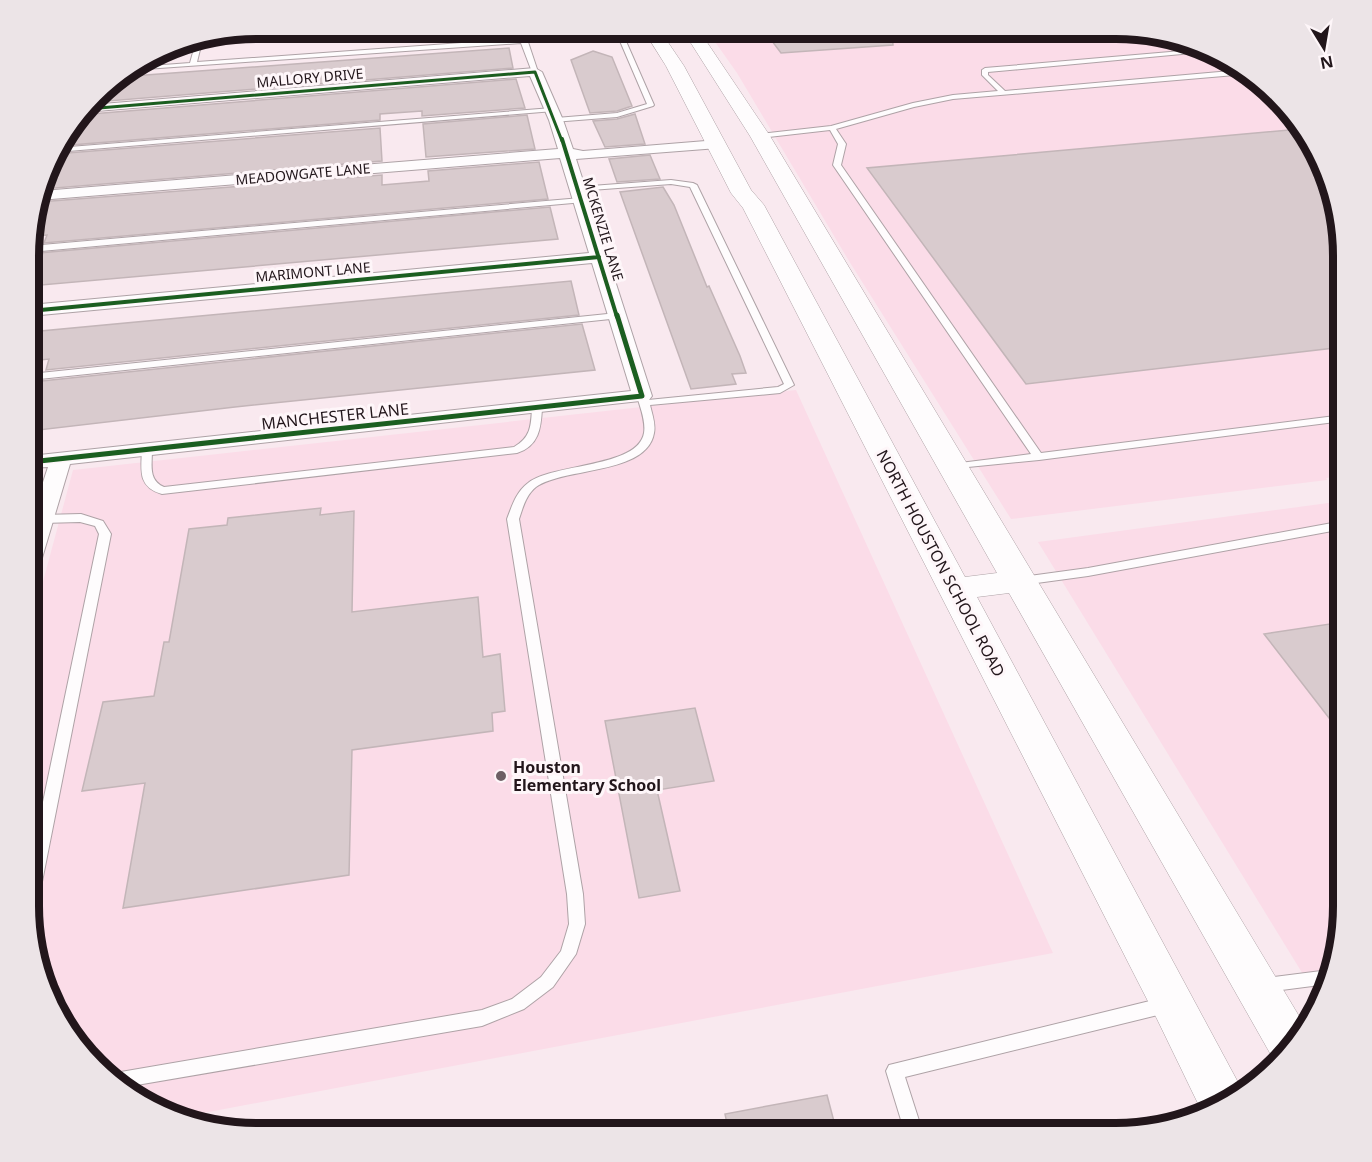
<svg xmlns="http://www.w3.org/2000/svg" width="1372" height="1162" viewBox="0 0 1372 1162" font-family="'Noto Sans',sans-serif">
  <style>
    .built { fill: #fbdce8 }
    .building { fill: #d9cbce; stroke: #c3b5b8; stroke-width: 1.5 }
    .lines { fill: none; stroke-linecap: round; stroke-linejoin: round }
    .service-casing { stroke: #aea2a6; stroke-width: 2 }
    .minor-casing { stroke: #aea2a6; stroke-width: 2 }
    .secondary-casing { stroke: #aea2a6; stroke-width: 1 }
    .service { fill: #fefcfd; fill-rule: evenodd }
    .minor { fill: #fefcfd; fill-rule: evenodd }
    .secondary { fill: #fefcfd; fill-rule: evenodd }
    .cycleway-far2-casing { stroke: #fef6f9; stroke-width: 5 }
    .cycleway-far1-casing { stroke: #fef6f9; stroke-width: 6 }
    .cycleway-casing { stroke: #fef6f9; stroke-width: 8 }
    .cycleway-far2 { stroke: #1b5e20; stroke-width: 3 }
    .cycleway-far1 { stroke: #1b5e20; stroke-width: 4 }
    .cycleway { stroke: #1b5e20; stroke-width: 5 }
    .poi-dot { fill: #6d6065; stroke: #fef6f9; stroke-width: 2 }
    .labels { text-anchor: middle; stroke-width: 6; stroke-linejoin: round; paint-order: stroke }
    .far-street-label { font-size: 14px; fill: #22161b; stroke: #fef6f9 }
    .street-label { font-size: 16px; fill: #22161b; stroke: #fef6f9 }
    .poi-label { font-size: 16px; font-weight: bold; fill: #22161b; stroke: #fef6f9; text-anchor: start }
    .rim { fill: none; stroke: #22161b; stroke-width: 8 }
  </style>
  <rect width="100%" height="100%" fill="#f9e9ef"/>
  <path class="built" d="M706,29H1131L1216,52L1277,95L1326,169L1343,241V476L1326,478L1327,480L1011,519L849,261L737,73Z
    M796,390L1053,953L177,1118L168,1116L95,1067L52,1006L29,921L30,630L73,470Z
    M1343,501V906L1326,993L1320,1002L1038,542Z"/>
  <path class="building" d="M763,29H892L893,45L781,53Z
    M509,48L513,68L96,102L106,85L119,77Z
    M593,51L612,57L632,106L617,111L590,113L571,60Z
    M516,79L525,108L422,116V111L380,114V120L58,146L75,122L88,121L91,114Z
    M635,114L645,144L605,147L593,121L617,119Z
    M527,115L535,149L426,157L423,124Z
    M380,128L382,161L43,189L55,154Z
    M1300,129L1326,168L1343,241V347L1026,384L867,168Z
    M650,155L660,179L617,182L609,159Z
    M539,162L548,199L44,243L47,235L30,236V226L39,202L382,175V185L429,181L428,171Z
    M663,187L674,205L707,287L709,286L740,356L746,373L732,374L736,384L691,389L620,192Z
    M550,207L558,239L30,286V276L39,253Z
    M571,281L579,315L46,370L49,359L30,361V332Z
    M582,324L595,370L235,407L30,431V416L42,381Z
    M321,508L320,515L354,511L352,612L478,597L483,657L500,654L505,711L492,713L493,731L352,750L349,875L123,908L145,783L82,791L103,702L154,696L164,642H169L189,529L227,525L228,518Z
    M1343,622V736L1264,634Z
    M695,708L714,781L657,790L680,891L639,898L605,721Z
    M827,1095L837,1133H729L725,1114Z"/>
  <g class="lines">
    <g class="service-casing">
      <path id="service" d="M601,33L625,39L654,105L653,106L617,117L553,122V118H556L617,113L647,104L620,41L601,37L528,42L538,72L535,74L532,72L521,43L131,70L137,67L190,63L197,38L203,37L197,62Z
        M1205,49L1214,51L988,72V75L1005,91L1242,70L1247,74L953,99L914,107L836,129L846,144L841,165L1041,453L1343,415V421L1039,460L948,469L947,467L948,465L952,464L1031,454L833,165L838,144L830,130L760,138L756,136L760,134L831,126L913,103L953,95L998,91L982,75V70L985,68Z
        M552,108L555,110L554,111L56,152L57,148Z
        M671,180L693,183L697,185L794,385L780,393L650,405C652,414 656,424 654,433C647,475 564,467 536,487C526,495 523,507 519,519L583,894L585,924L576,954L553,987L524,1009L482,1026L125,1087L108,1076L109,1074L482,1010L512,999L541,977L561,951L569,924L567,894L507,519C512,506 516,492 528,483C553,463 638,468 644,433C646,421 640,407 637,396L638,394H646L648,400L778,387L784,384L690,187L671,184L578,191L574,189L578,187Z
        M581,198H584V202L30,252V246Z
        M617,313L622,316L620,318L30,380V374Z
        M537,405L542,408C541,428 539,446 517,453L162,494C138,487 141,471 142,450L147,447L152,450C152,465 148,480 164,487L514,447C531,437 531,426 532,408Z
        M81,514L103,521L111,534L37,907L34,912L29,914V869L99,534L95,526L80,522L42,523L36,519L42,515Z
        M1343,521V529L1088,576L1022,585L1016,581L1022,577L1088,568Z
        M1329,970H1331L1328,984L1266,992L1260,990L1258,985L1260,980L1266,978Z
        M1166,997L1172,1000L1174,1005L1172,1010L1166,1013L905,1077L923,1133H905L886,1071L889,1065Z"/>
    </g>
    <g class="minor-casing">
      <path id="minor" d="M535,68L542,72L563,120L573,149L583,151L718,140L725,144L718,148L576,159L652,396L649,400L70,464L42,558L38,563L30,566V522L48,467L30,468V456L631,391L592,263L30,316V305L589,253L560,158L39,200L42,191L558,149L549,120L530,76L84,112L90,105Z"/>
    </g>
    <g class="secondary-casing">
      <path id="secondary" d="M643,29H659L684,66L751,190L764,205L965,577L997,573L750,136L682,29H698L770,136L1305,1026L1279,1063L1275,1062L1009,593L977,597L1240,1086L1242,1090L1204,1116L1157,1019L743,208L731,193L666,66Z"/>
    </g>
    <use href="#service" class="service"/>
    <use href="#minor" class="minor"/>
    <use href="#secondary" class="secondary"/>
    <g class="cycleway-far2-casing">
      <path id="cycleway-far2" d="M87,109L535,72L562,141"/>
    </g>
    <g class="cycleway-far1-casing">
      <path id="cycleway-far1" d="M562,139L617,317
        M30,311L599,257"/>
    </g>
    <g class="cycleway-casing">
      <path id="cycleway" d="M30,462L642,396L617,315"/>
    </g>
    <use href="#cycleway-far2" class="cycleway-far2"/>
    <use href="#cycleway-far1" class="cycleway-far1"/>
    <use href="#cycleway" class="cycleway"/>
  </g>
  <circle class="poi-dot" cx="501" cy="776" r="6"/>
  <g class="labels">
    <g class="far-street-label">
      <text transform="translate(310 78) rotate(-5)" y="5">MALLORY DRIVE</text>
      <text transform="translate(303 174) rotate(-5)" y="5">MEADOWGATE LANE</text>
      <text transform="translate(603 229) rotate(73)" y="5">MCKENZIE LANE</text>
      <text transform="translate(313 272) rotate(-5)" y="5">MARIMONT LANE</text>
    </g>
    <g class="street-label">
      <text transform="translate(335 416) rotate(-6)" y="6">MANCHESTER LANE</text>
      <text transform="translate(941 563) rotate(62)" y="6">NORTH HOUSTON SCHOOL ROAD</text>
    </g>
    <g class="poi-label">
      <text x="513" y="773">Houston<tspan x="513" dy="18">Elementary School</tspan></text>
    </g>
  </g>
  <path d="M0 0H1372V1162H0ZM256 39H1116A217 217 0 0 1 1333 256V906A217 217 0 0 1 1116 1123H256A217 217 0 0 1 39 906V256A217 217 0 0 1 256 39Z" fill="#ece4e7" fill-rule="evenodd"/>
  <path class="rim" d="M256 39H1116A217 217 0 0 1 1333 256V906A217 217 0 0 1 1116 1123H256A217 217 0 0 1 39 906V256A217 217 0 0 1 256 39Z"/>
  <g transform="translate(1324 48) rotate(169)" stroke="#fef6f9" stroke-width="4.5" paint-order="stroke">
  <path d="M0-4.5L10 22L0 15L-10 22Z" fill="#22161b"/>
  <text y="-9" font-size="16" font-weight="bold" text-anchor="middle" fill="#22161b">N</text>
  </g>
</svg>
